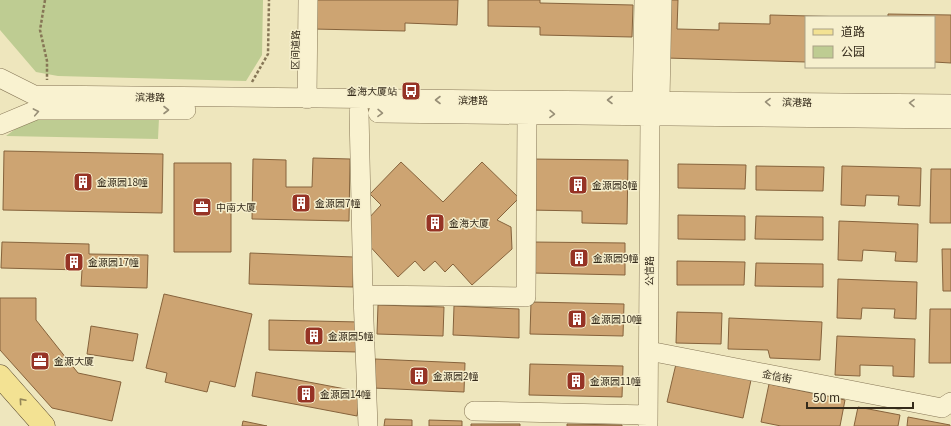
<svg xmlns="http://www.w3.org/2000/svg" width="951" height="426" viewBox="0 0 951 426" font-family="Georgia,'Noto Sans SC',serif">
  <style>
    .green { fill: #becc92 }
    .building { fill: #cda472; stroke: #86633c }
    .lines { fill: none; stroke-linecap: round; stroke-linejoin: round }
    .minor-casing { stroke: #867656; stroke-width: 20 }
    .major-casing { stroke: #54432b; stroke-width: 23 }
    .path { stroke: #867656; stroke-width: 2.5; stroke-dasharray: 3 2; stroke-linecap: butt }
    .minor { stroke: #f9f2d0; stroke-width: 19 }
    .major { stroke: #f3e293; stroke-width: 22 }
    .oneway { stroke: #978e76 }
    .oneway2 { stroke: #948657 }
    .labels { text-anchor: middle; stroke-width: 3; stroke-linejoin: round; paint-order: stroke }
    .street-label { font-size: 10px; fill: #352b1b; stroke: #f6efcd }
    .poi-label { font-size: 10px; fill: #352b1b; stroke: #f6efcd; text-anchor: start }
  </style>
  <rect width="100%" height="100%" fill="#eee6bd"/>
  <path class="green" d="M0,0H263L262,55L246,81L58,76L36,72L0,30Z
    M39,115L159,118L158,139L6,136L26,121Z"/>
  <path class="building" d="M313,0H458L457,25L405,23V31L313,29Z
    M488,0H540V3L633,5L632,37L540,35V27L488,26Z
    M667,0H678L677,29L719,30V23L770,24V15L850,17H806V62L666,58Z
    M888,14L951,15V63L934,62V17H888Z
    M4,151L163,154L162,213L3,210Z
    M313,158L350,159L349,221L252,219L253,159L286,160V187H312Z
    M529,159L628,160L627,224L582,223V211L529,210Z
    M401,162L443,202L482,162L519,198L497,220L511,227L512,249L472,285L453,264L445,272L435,261L424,271L415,261L398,277L366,242L367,220L381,205L370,194Z
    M174,163H231V252H174Z
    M678,164L746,165L745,189L678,188Z
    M756,166L824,167L823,191L756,190Z
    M842,166L921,168L920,206L898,205L899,196L866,195L865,206L841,205Z
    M931,169H951V223H930Z
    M678,215L745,216V240L678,239Z
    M756,216L823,217V240L755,239Z
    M839,221L918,224L917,262L895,261L896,252L863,250L862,261L838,260Z
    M2,242L89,244V254L148,255L147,288L81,286L82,270L1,268Z
    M532,242L625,243V275L532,273Z
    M942,249H951V291H943Z
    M250,253L354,257L353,287L249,284Z
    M677,261L745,262L744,285H677Z
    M756,263L823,264V287L755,286Z
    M838,279L917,282L916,319L894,318L895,309L862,308L861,319L837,318Z
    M164,294L252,314L235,387L210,381L207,392L165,382L167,373L146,368Z
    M0,298H36V320L78,373L121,382L112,421L52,408L0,350Z
    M531,302L624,304L623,336L530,334Z
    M378,305L444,307L443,336L377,334Z
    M454,306L519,309V338L453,335Z
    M930,309H951V363H929Z
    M677,312L722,313L721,344L676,343Z
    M729,318L822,322L820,360L770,358L768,350L728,349Z
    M269,320L359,322L358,352L269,350Z
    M91,326L138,334L133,361L87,354Z
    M837,336L915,339L914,377L893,376V366L860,365V376L835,375Z
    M375,359L465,363L464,392L373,388Z
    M530,364L623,366L622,397L529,395Z
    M676,364L751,380L743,418L667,402Z
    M256,372L361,392L357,416L252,396Z
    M769,384L845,400L840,426H781L761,422Z
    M858,407L900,415L898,426H854Z
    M908,417L950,425V426H907Z
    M385,419L412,420V426H384Z
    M429,420L462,421V426H429Z
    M243,421L267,426H242Z
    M471,424H520V426H471Z
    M567,424L622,425V426H567Z"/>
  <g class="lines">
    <g class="minor-casing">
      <path id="minor" d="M0,78L34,95C340,100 645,100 951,104
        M307,99L308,0
        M642,100L644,0
        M660,100L662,0
        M359,112L363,295L526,297L527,114
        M378,113L951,119
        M0,125L36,110H186
        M363,295L368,426
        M649,351L942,408L951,402
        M474,411L648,415
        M648,426L650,116"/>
    </g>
    <g class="major-casing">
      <path id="major" d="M0,376L44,426"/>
    </g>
    <path class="path" d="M45,0L40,30L47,61V80
      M252,82L268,54L269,0"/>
    <use href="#minor" class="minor"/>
    <use href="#major" class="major"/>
  </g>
  <defs><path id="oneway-chevron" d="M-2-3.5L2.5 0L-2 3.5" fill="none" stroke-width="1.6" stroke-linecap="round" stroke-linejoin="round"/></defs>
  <g class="oneway">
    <use href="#oneway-chevron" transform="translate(438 100) rotate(-180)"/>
    <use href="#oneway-chevron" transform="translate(610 100) rotate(-180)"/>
    <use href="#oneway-chevron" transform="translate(768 102) rotate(-179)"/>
    <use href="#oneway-chevron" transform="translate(912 103) rotate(-179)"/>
    <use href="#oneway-chevron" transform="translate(166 110)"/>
    <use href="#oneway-chevron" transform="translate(36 112) rotate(-11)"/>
    <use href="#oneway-chevron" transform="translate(380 113) rotate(1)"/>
    <use href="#oneway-chevron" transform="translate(552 114) rotate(1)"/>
  </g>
  <use class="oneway2" href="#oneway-chevron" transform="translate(22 401) rotate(-131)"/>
  <defs>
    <g id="bus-square" transform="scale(1)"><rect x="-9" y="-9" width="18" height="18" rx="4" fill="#963325" stroke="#f6efcd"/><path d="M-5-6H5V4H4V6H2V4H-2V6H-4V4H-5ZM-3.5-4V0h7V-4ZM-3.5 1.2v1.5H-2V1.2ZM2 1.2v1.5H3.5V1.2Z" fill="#fff"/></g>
    <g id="building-square" transform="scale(1)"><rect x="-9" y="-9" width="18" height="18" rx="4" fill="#963325" stroke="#f6efcd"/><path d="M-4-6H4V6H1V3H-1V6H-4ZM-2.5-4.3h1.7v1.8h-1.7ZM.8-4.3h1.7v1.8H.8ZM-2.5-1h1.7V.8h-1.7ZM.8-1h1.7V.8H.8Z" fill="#fff"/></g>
    <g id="office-square" transform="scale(1)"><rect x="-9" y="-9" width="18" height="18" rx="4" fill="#963325" stroke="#f6efcd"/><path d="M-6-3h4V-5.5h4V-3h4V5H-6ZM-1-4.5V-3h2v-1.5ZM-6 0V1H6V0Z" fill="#fff"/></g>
  </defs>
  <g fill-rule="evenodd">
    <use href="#bus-square" x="411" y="91"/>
    <use href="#building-square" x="83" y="182"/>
    <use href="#building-square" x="578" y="185"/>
    <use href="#building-square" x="301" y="203"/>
    <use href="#office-square" x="202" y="207"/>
    <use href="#building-square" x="435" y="223"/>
    <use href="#building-square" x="579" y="258"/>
    <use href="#building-square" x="74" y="262"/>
    <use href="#building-square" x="577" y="319"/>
    <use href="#building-square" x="314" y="336"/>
    <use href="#office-square" x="40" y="361"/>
    <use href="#building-square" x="419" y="376"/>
    <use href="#building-square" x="576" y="381"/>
    <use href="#building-square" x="306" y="394"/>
  </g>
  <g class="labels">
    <g class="street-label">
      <text transform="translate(295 50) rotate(-89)" y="4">区间道路</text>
      <text transform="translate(150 97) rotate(1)" y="4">滨港路</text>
      <text x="473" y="104">滨港路</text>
      <text transform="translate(797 102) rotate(1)" y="4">滨港路</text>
      <text transform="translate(649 271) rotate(-90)" y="4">公信路</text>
      <text transform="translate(777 376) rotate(11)" y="4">金信街</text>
    </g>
    <g class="poi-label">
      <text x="397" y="95" text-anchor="end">金海大厦站</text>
      <text x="97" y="186">金源园18幢</text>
      <text x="592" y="189">金源园8幢</text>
      <text x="315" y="207">金源园7幢</text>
      <text x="216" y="211">中南大厦</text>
      <text x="449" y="227">金海大厦</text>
      <text x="593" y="262">金源园9幢</text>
      <text x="88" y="266">金源园17幢</text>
      <text x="591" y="323">金源园10幢</text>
      <text x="328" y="340">金源园5幢</text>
      <text x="54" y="365">金源大厦</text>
      <text x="433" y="380">金源园2幢</text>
      <text x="590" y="385">金源园11幢</text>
      <text x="320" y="398">金源园14幢</text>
    </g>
  </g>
  <rect x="805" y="16" width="130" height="52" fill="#f6efcd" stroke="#a9a186"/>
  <rect x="813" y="29" width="20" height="6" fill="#f3e293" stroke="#a9a186"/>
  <text x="841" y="36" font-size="12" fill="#352b1b">道路</text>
  <rect x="813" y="46" width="20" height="12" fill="#becc92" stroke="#a9a186"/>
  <text x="841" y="56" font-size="12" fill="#352b1b">公园</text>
  <path d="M807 402v6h106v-6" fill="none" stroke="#352b1b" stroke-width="2"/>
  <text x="813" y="402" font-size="12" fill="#352b1b" stroke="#f6efcd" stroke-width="3" paint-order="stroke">50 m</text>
</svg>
